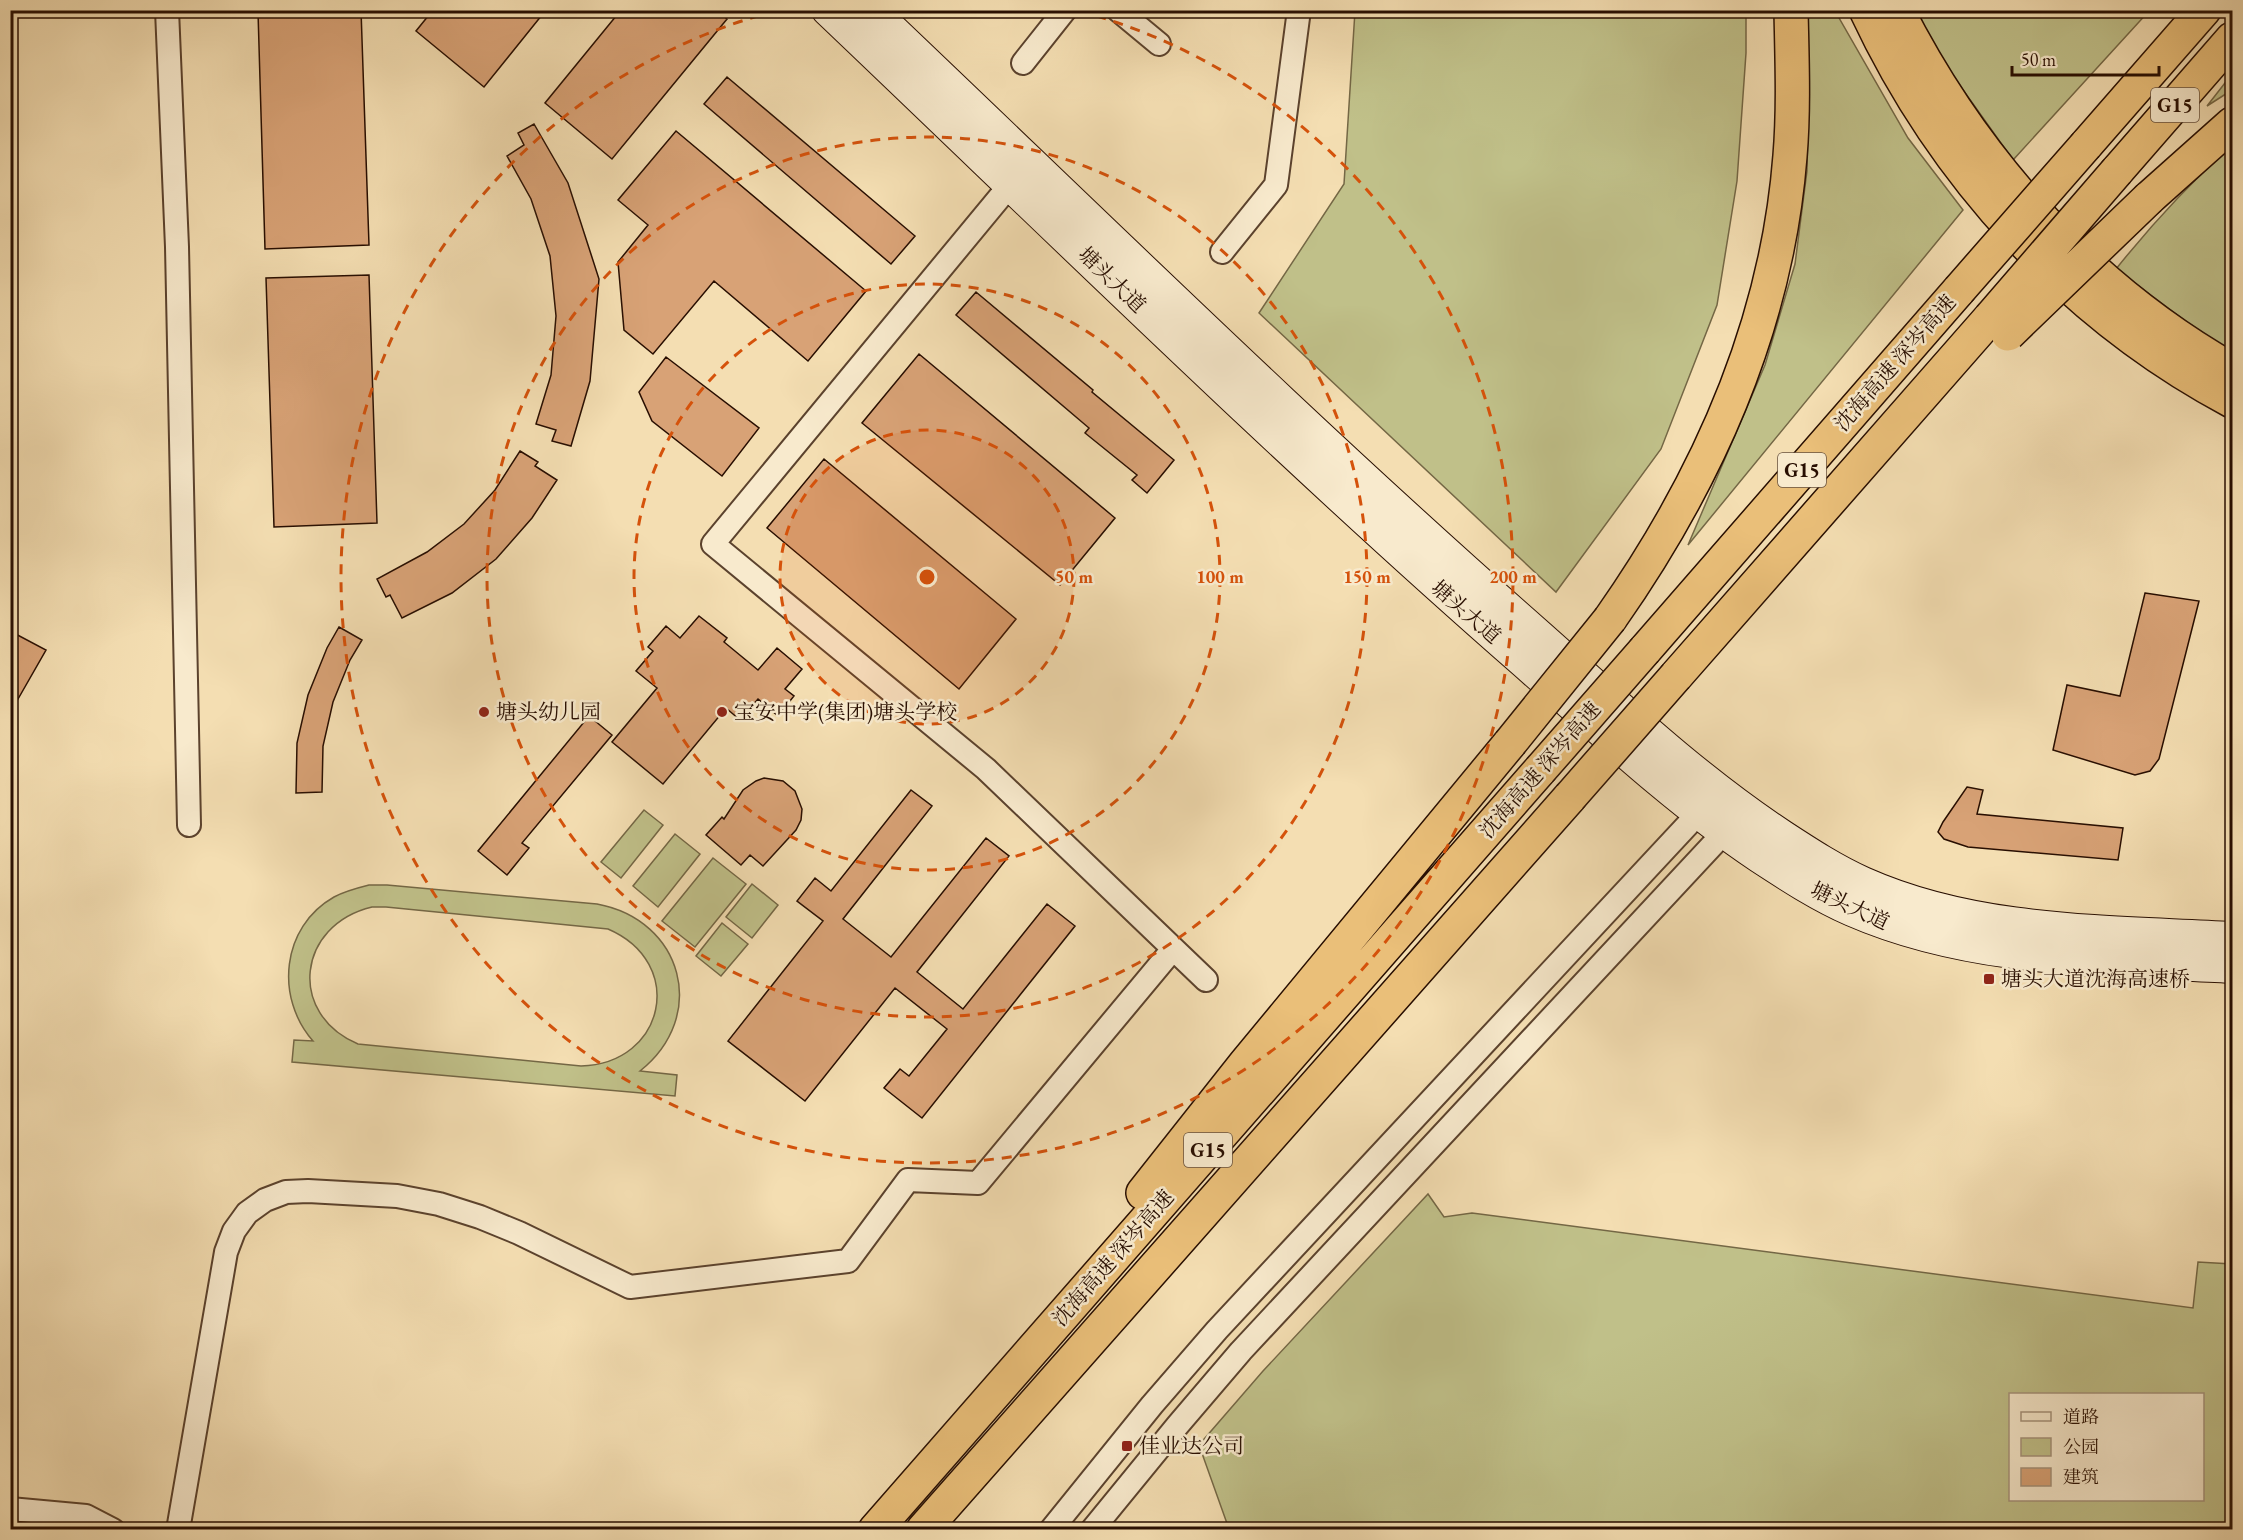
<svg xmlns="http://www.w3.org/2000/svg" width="2243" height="1540" viewBox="0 0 2243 1540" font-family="'EB Garamond','Noto Serif SC',serif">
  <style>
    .green { fill: #c0c089; stroke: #746745; stroke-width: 1.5; fill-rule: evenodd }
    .building { fill: #d8a276; stroke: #280e01; stroke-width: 1.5 }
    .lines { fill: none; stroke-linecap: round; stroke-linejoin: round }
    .street-casing { stroke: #5b422d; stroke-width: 26 }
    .secondary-casing { stroke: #280e01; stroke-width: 34 }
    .highway-casing { stroke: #280e01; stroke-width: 36 }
    .street { stroke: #f8eacd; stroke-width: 22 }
    .secondary { stroke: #f8eacd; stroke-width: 32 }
    .highway { stroke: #eabf79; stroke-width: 33 }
    .highway-bridge-casing { stroke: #280e01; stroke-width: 36; stroke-linecap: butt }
    .highway-bridge { stroke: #eabf79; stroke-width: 33 }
    .ring { fill: none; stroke: #d5520b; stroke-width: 3; stroke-dasharray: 10 8 }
    .poi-dot { fill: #8f2418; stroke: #f8eacd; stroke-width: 2 }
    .labels { text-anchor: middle; stroke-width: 5; stroke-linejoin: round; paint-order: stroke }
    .shield { fill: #f8eacd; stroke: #66503e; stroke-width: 1.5 }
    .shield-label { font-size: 20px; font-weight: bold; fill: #280e01 }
    .street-label { font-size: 21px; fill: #280e01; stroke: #f8eacd }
    .poi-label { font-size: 21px; fill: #280e01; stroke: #f8eacd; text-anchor: start }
    .centre { fill: #d5520b; stroke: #f8eacd; stroke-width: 3 }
    .ring-label { font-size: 18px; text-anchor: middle; font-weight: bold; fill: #d5520b; stroke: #f8eacd; stroke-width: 5; stroke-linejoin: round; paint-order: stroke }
  </style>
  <rect width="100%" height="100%" fill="#f4deb2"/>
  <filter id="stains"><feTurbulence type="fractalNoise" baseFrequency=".00333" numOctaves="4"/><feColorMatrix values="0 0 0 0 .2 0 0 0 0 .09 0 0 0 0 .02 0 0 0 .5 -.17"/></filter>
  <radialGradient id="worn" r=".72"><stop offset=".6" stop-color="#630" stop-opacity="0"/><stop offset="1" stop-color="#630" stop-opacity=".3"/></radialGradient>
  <path class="green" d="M1355,11H1746V53L1737,181L1717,305L1661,449L1556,592L1259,313L1344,184Z
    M1808,11H1835L1908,138L1963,210L1688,545L1765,365L1795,264L1807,171L1809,83Z
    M1913,11H2149L2013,160L1946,66Z
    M2232,74V90L2207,106Z
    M2232,145V352L2184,320L2116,269C2152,224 2190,183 2232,145Z
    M644,810L663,825L621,878L601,862Z
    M675,834L700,854L658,907L633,886Z
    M713,858L746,884L695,947L662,921Z
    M752,884L778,905L752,938L726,917Z
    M369,885H387L597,904C683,920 709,1016 640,1071L677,1075L675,1096L292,1062L294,1040L313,1041C275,998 281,927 334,897C345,891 357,888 369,885ZM372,907H386L608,929C687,963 665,1064 581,1066L358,1044C287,1014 297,925 372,907Z
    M722,923L748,944L721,976L696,956Z
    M1428,1194L1444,1217L1472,1213L2193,1308L2198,1262L2232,1264V1529H1229L1199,1445L1263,1371ZM2010,1394H2202V1500H2010Z"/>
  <path class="building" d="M311,10H361L369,245L265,249L258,12Z
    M433,10H546L484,87L416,31Z
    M621,10H716L727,19L612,159L545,103Z
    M727,77L915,236L891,264L704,104Z
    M534,124L568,183L599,279L590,381L571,446L552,441L556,430L536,424L551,375L556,316L550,256L531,199L507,156L524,145L518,133Z
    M676,131L866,291L808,361L714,281L653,354L624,330L618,262L648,225L618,200Z
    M369,275L377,523L274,527L266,278Z
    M976,292L1093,390L1092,392L1174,460L1147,493L1132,480L1137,475L1085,433L1089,428L956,315Z
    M919,354L1115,518L1060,585L862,423Z
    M666,357L759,428L722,476L652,421L639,392Z
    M520,451L538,462L535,466L557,480L532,518L496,559L452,593L402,618L390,595L386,597L377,579L427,552L464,524L495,490Z
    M824,459L1016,619L959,689L767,528Z
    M2145,593L2199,601L2159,759L2150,771L2135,775L2053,750L2067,685L2120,696Z
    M699,616L727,638L724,642L758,670L777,648L802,669L785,689L794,696L778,716L758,699L740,720L726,708L663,784L612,742L657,688L636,671L653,651L648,647L666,626L680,638Z
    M339,627L362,640L350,660L333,702L323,746L322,792L296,793L297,743L308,695L327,648Z
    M10,631L46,650L10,713Z
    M589,716L612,735L522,843L529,848L507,875L478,851Z
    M764,778L783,781L795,791L802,809L801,820L796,830L763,866L750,855L741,865L706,835L722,817L724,819L743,790L756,781Z
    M1967,787L1983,790L1977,814L2123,828L2118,860L1968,847L1944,839L1938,832L1943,822Z
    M911,790L932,806L843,919L891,957L986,838L1009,856L917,972L963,1009L1047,904L1075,926L922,1118L884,1088L900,1069L909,1076L947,1029L895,988L805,1101L728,1041L823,921L797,901L815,878L831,891Z"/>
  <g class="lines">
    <g class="street-casing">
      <path id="street" d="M167,10L177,247L189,825
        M1118,10L1159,44
        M1023,63L1065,10
        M1019,174L713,544L986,769L1206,980
        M1222,252L1276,185L1299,10
        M10,1509L86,1516L113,1530
        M178,1530L226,1252L234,1231L247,1213L265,1200L286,1192L308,1191L397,1196L439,1204L480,1217L519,1233L630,1287L848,1261L908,1180L978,1183L1173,949
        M1051,1530L1152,1405L1217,1330L1708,803
        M1092,1530L1177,1426L1241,1351L1734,822"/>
    </g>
    <g class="secondary-casing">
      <path id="secondary" d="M828,10C1058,229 1284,452 1523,661C1600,729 1675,800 1760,857C1789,876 1820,896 1852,910C1971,962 2104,960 2232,967
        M871,10C1092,220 1309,434 1538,635C1617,705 1694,778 1782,836C1808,853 1834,870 1863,883C1977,934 2110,931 2232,938"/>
    </g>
    <g class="highway-casing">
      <path id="highway" d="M1866,10C1943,175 2072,316 2232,401
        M1897,10C1973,159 2086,287 2232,370
        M2086,145L2204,10
        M2117,171L2232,39
        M2149,198L2232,124
        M1610,619C1707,481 1777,325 1790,156C1794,108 1792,59 1791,10
        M1645,650L1959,290
        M1676,676L1990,318
        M1143,1193L1245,1064L1510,743
        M875,1530L1540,770
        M923,1530L1570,797"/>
    </g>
    <use href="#street" class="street"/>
    <use href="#secondary" class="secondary"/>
    <use href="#highway" class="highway"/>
    <g class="highway-bridge-casing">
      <path id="highway-bridge" d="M1959,290L2086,145
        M1990,318L2117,171
        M2008,334L2149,198
        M1510,743L1610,619
        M1540,770L1645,650
        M1570,797L1676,676"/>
    </g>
    <use href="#highway-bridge" class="highway-bridge"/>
  </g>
  <circle cx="927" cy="577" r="147" fill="#d5520b" fill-opacity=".12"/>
  <g class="ring">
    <circle cx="927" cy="577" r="147"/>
    <circle cx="927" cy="577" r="293"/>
    <circle cx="927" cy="577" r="440"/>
    <path d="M1079 11A586 586 0 1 1 775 11"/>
  </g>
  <g class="poi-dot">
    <circle cx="484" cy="712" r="6"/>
    <circle cx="722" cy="712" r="6"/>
    <rect x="1983" y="973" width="12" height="12" rx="3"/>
    <rect x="1121" y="1440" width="12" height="12" rx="3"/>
  </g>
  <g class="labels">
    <g class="shield">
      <rect x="2151" y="88" width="48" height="34" rx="4.5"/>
      <rect x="1778" y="453" width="48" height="34" rx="4.5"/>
      <rect x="1184" y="1133" width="48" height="34" rx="4.5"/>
    </g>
    <g class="shield-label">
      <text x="2175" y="112">G15</text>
      <text x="1802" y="477">G15</text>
      <text x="1208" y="1157">G15</text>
    </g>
    <g class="street-label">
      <text transform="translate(1112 280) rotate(44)" y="7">塘头大道</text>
      <text transform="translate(1895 363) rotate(-49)" y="7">沈海高速 深岑高速</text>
      <text transform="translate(1466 612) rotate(41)" y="7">塘头大道</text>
      <text transform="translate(1540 770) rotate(-49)" y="7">沈海高速 深岑高速</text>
      <text transform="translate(1850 906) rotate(25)" y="7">塘头大道</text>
      <text transform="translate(1113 1258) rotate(-49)" y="7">沈海高速 深岑高速</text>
    </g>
    <g class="poi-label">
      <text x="496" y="719">塘头幼儿园</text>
      <text x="734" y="719">宝安中学(集团)塘头学校</text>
      <text x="2001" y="986">塘头大道沈海高速桥</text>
      <text x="1139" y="1453">佳业达公司</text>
    </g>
  </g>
  <circle cx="927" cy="577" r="9" class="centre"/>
  <g class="ring-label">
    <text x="1074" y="583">50 m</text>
    <text x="1220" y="583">100 m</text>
    <text x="1367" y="583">150 m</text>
    <text x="1513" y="583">200 m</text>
  </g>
  <rect width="2243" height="1540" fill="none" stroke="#f4deb2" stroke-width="36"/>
  <rect x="12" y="12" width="2219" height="1516" fill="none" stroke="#280e01" stroke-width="3"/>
  <rect x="18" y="18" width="2207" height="1504" fill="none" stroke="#280e01" stroke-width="1.5"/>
  <rect x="2009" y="1393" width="195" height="108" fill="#f8eacd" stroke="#a5927b" stroke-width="1.5"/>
  <rect x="2021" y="1412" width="30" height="9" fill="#f8eacd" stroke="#a5927b" stroke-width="1.5"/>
  <text x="2063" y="1423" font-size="18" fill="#280e01">道路</text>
  <rect x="2021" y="1438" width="30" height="18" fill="#c0c089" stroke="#a5927b" stroke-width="1.5"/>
  <text x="2063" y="1453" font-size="18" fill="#280e01">公园</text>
  <rect x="2021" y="1468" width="30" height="18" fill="#d8a276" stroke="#a5927b" stroke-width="1.5"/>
  <text x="2063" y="1483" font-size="18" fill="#280e01">建筑</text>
  <path d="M2012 66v9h147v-9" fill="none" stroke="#280e01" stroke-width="3"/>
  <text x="2021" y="66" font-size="18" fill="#280e01" stroke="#f8eacd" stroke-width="4.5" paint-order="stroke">50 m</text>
  <rect width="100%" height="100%" filter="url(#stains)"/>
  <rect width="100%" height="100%" fill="url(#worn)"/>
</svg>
